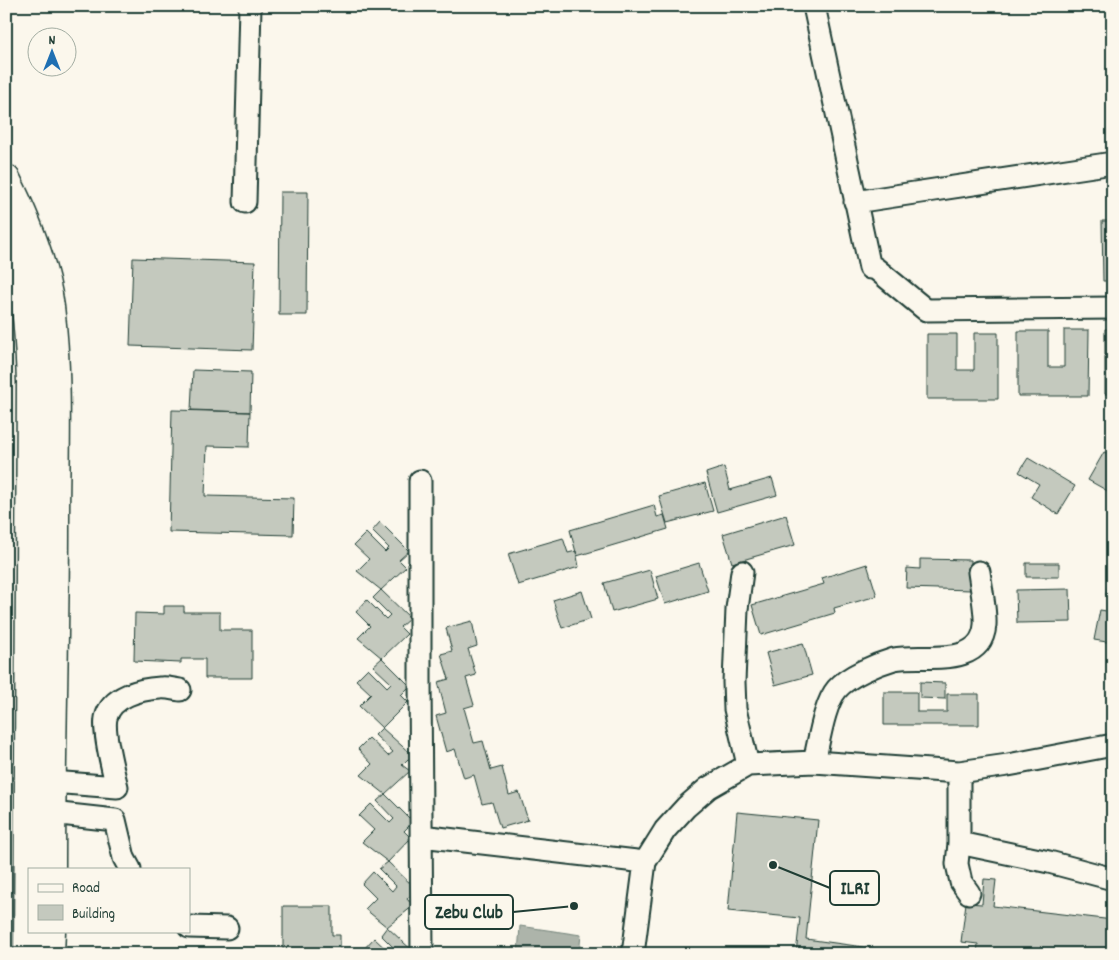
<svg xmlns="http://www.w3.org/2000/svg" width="1119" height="960" viewBox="0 0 1119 960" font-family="Dekko,sans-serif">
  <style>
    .water { fill: #adb4aa; stroke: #74847b }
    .building { fill: #c4c9be; stroke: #1f3d34 }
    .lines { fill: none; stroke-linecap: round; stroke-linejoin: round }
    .minor-casing { stroke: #1f3d34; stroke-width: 25 }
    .major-casing { stroke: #1f3d34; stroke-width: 31 }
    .minor { stroke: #fbf7ec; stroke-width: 21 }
    .major { stroke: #fbf7ec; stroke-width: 28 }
    .leader { fill: none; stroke: #1f3d34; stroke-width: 2 }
    .callout-dot { fill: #1f3d34; stroke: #fbf7ec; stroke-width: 2 }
    .callout { fill: #fbf7ec; stroke: #1f3d34; stroke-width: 2 }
    .callout-label { font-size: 19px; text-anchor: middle; font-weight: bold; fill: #1f3d34 }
  </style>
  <rect width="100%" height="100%" fill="#fbf7ec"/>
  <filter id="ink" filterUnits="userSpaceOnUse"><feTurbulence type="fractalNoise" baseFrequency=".02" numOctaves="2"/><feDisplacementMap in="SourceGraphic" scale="10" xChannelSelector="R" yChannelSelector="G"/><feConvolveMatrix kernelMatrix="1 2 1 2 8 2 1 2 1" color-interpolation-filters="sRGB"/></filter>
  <g filter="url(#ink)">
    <path class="water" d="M520,926L581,935L579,954H518Z"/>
    <path class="building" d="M280,192H308L307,315H279Z
      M1102,221H1113V281H1103Z
      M133,258L255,262L252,350L130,346Z
      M1105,329H1113V394H1105Z
      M1064,330H1089L1088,396H1018V331H1048V367H1064Z
      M974,333H998V399H927V334H957V370H974Z
      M193,370L251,372L250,412L191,410Z
      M172,410L250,412L249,447L207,446L205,496L294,498L293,535L169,532Z
      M1104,452L1113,456V494L1088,480Z
      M1028,458L1075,486L1058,514L1031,497L1039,484L1019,472Z
      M724,467L730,490L772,478L777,495L717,512L706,473Z
      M705,483L713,511L667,523L659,496Z
      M654,505L657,517L664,515L668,529L577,556L570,530Z
      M786,515L795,545L732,563L723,534Z
      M380,522L409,551L399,560L406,567L381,590L357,571L369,559L354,545L366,533L385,552L389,548L372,531Z
      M563,538L568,553L576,551L579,567L518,585L508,554Z
      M920,559L971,560V590L906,588L907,568L920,569Z
      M699,563L708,591L665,604L656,576Z
      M1026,563H1059V577H1026Z
      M867,564L877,596L834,608L835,613L761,635L752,605L824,584L822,578Z
      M650,570L658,599L612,612L604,583Z
      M1109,576L1113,577V596L1106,595Z
      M1070,589L1071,622L1017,623L1016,590Z
      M381,590L410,618L400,627L407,634L382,658L358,638L370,626L356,612L367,600L386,619L390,615L373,598Z
      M582,591L591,619L562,628L553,600Z
      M164,606H184V612H220V630H252V678H205V659H181V663L134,661L135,613L164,614Z
      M1100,610L1113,612V643L1094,640Z
      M472,621L477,646L468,649L476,675L466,678L474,705L464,708L474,743L483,741L491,770L502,767L509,795L519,792L528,820L500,828L492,802L482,804L474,775L464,778L455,749L446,752L436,716L446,713L438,682L449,679L441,654L452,651L446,628Z
      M803,643L812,675L775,685L766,653Z
      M382,658L410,686L401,695L408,702L382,728L359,706L371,694L356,680L368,668L387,687L391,683L373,666Z
      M920,682L945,683V699L920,698Z
      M884,692H917V712H947V694H979V725H884Z
      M382,728L412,755L402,765L410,771L385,794L361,775L372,764L358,749L369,738L388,756L393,752L375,735Z
      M385,794L413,822L404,831L411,838L388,862L362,842L374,830L359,816L371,804L390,823L394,819L377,801Z
      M737,812L818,820L806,939L914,954H796L800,918L728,911Z
      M388,862L416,889L407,899L413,906L387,927L365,909L376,898L362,884L373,872L392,891L396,886L379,869Z
      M984,879L996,880L993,906L1113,920L1111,954H977L978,944L961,942L966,903L982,904Z
      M283,906H332V935H340V954L283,952Z
      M387,927L416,954H397L398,952L381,935Z
      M374,938L391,954H367L363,950Z
      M734,949L774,954H734Z"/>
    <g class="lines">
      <g class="minor-casing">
        <path id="minor" d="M814,6L870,268H875L926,310L1113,308
          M245,202L250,6
          M855,202L1113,163
          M420,481V680L422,954
          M742,572L737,609L734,682L735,709L748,765
          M814,762C819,742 824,704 837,689C848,676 877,664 894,659C922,653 981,670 985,625C986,611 981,587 979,572
          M959,772V843L957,864L961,882L969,893
          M52,782L117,787C113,771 103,732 106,718C111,696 141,689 160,688C166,687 173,689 180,690
          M51,813L115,820L124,858L130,869
          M421,836L645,862
          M959,843L1049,862L1113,879
          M189,927L227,928
          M633,954L645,862L665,830L686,807L708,788L748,765L814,762L959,772L1008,765L1113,745"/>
      </g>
      <g class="major-casing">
        <path id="major" d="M6,179C26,219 44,263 50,307C59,378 55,451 55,522C55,637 51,753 51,869
          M6,233C27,280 29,331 31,382L28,954
          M50,954L51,931"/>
      </g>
      <use href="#minor" class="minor"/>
      <use href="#major" class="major"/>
    </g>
  </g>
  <path class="leader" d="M773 865L830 888M574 906L513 912"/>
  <g class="callout-dot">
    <circle cx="773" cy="865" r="5"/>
    <circle cx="574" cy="906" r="5"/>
  </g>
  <g class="callout">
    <rect x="830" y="871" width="49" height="34" rx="5"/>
    <rect x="425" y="895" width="88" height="34" rx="5"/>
  </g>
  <g class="callout-label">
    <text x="855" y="894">ILRI</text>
    <text x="469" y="918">Zebu Club</text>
  </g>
  <rect width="1119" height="960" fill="none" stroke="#fbf7ec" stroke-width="25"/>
  <rect x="12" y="12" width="1094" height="935" fill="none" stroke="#1f3d34" stroke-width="2" filter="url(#ink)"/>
  <rect x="28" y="868" width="162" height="65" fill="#fbf7ec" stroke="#a3ada2"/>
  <rect x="38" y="884" width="25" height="8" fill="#fbf7ec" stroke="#a3ada2"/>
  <text x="72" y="892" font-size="15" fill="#1f3d34">Road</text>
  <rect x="38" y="905" width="25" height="15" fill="#c4c9be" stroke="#a3ada2"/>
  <text x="72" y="918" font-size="15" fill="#1f3d34">Building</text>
  <g transform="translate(52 52)"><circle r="24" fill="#fbf7ec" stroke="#a3ada2"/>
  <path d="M0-4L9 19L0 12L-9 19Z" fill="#1f6fb2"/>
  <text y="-8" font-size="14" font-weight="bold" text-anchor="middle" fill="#1f3d34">N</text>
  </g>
</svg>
